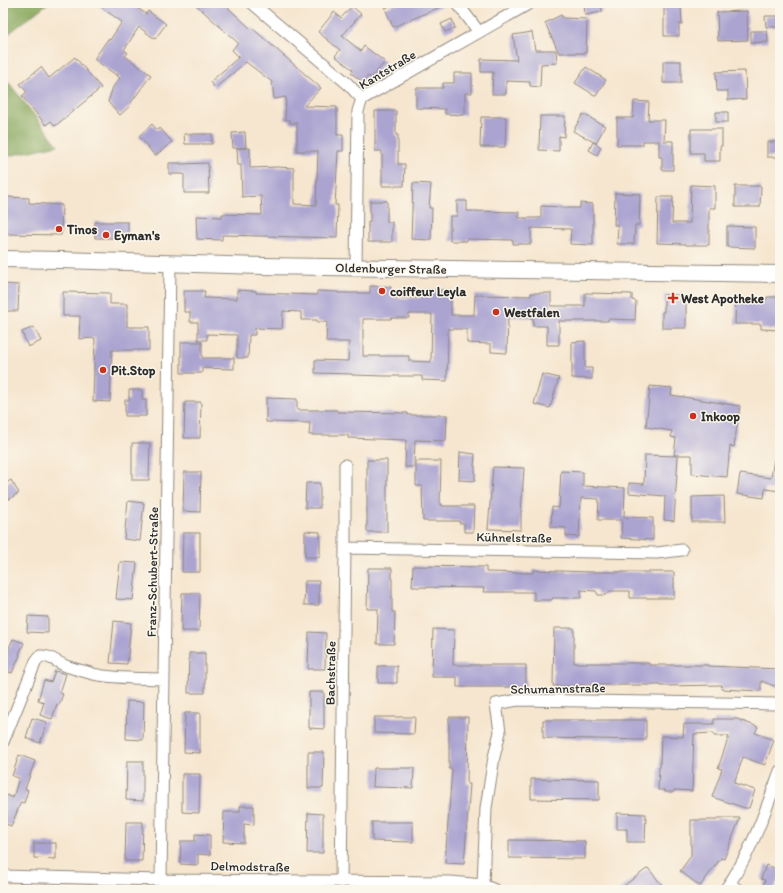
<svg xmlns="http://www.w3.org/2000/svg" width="783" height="893" viewBox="0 0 783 893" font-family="Itim,sans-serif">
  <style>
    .forest { fill: #87a75b; stroke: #596943 }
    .building { fill: #aba4d1; fill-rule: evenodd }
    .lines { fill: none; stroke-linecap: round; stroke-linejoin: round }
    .minor-casing { stroke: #90887d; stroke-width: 13 }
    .secondary-casing { stroke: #90887d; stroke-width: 18 }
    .minor { stroke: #fff; stroke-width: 11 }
    .secondary { stroke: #fff; stroke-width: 16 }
    .poi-dot { fill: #c8321e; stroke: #fbf7ec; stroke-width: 1.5 }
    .labels { text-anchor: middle; stroke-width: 3; stroke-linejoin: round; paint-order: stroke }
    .street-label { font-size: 13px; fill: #2b2b2b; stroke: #fbf7ec }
    .poi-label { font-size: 13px; font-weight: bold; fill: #2b2b2b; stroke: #fbf7ec; text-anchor: start }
  </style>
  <rect width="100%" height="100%" fill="#fbf7ec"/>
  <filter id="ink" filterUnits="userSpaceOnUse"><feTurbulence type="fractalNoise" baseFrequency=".025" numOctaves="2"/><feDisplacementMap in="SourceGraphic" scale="8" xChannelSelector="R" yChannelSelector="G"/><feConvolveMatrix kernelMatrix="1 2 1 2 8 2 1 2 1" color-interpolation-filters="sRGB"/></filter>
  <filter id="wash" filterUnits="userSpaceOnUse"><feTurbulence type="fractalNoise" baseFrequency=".012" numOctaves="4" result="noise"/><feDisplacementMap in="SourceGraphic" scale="16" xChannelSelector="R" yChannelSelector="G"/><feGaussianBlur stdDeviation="0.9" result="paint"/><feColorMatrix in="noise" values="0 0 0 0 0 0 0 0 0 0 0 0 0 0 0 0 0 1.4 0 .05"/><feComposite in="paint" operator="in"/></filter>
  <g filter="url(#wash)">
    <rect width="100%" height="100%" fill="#f6e6cf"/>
    <path class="forest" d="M3,3H48L7,35L5,78L58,145L3,157Z"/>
    <g id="blocks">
      <path class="building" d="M95,3H130L146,14L148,11L166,24L155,39L139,27L124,50L128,53L125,56L151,75L130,104L131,105L120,115L108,102L113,87L120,78L117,76L118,74L116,75L94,59L108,39L110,40L122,22Z
        M194,3H223L251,29L252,28L321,88L304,106L337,107V135H343V151H338L335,205H338L337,238L222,235V240L197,239L196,216L222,217V214L262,215L261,196L242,197L241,165H238L237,148H250V168L277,167L294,168V204L316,205L318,151H297V123H290V120H285L286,97L274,99L272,82L246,62L215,88L210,82L239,57L232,50L238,43Z
        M398,3H450L393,27L385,8Z
        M584,3H601L602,12L585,15Z
        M681,5L682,24H679V36H664V6Z
        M352,6L361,14L342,36L361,51L364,46L385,62L371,78L368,76L363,82L351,73L353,70L335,56L340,50L318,32L334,12L341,18Z
        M747,11L748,40L718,41L717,12Z
        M561,15L563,18L587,19L586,53H559L545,23Z
        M765,16H778V27H766Z
        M452,19L455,28L445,32L441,24Z
        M751,31H767L768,42L751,43Z
        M532,32L535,50H556L557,63L541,64L540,87L530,86V82L506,81V94H492L493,72H481V59L517,60L513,35Z
        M75,57L101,88L55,126L51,121L46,125L22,96L27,92L20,84L41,67L49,78Z
        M663,61H681V83H663Z
        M586,67L606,80L596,96L575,83Z
        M745,71L746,99L728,100V91H717L716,72Z
        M454,73H472V93H465V115L445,114V109L416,108V88H443V83H454Z
        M634,101L649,102L648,120H665L664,141H673V170H662V157H659V141H643V145H617V118H633Z
        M375,111H396V135H398V164H405L404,186H382V151H375Z
        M716,112H728V122H716Z
        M583,114L605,126L596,143L573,131Z
        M540,116H565L564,137L559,136V151L539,150Z
        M481,117H506L505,147H480Z
        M152,124L157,130L160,128L172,142L155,156L139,136Z
        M691,129H722V146H720V161H704V153H691Z
        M245,132L246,148H233L232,133Z
        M184,134H212V144H185Z
        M593,142L601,147L597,155L589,150Z
        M767,142H780V157H767Z
        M169,163H180V164L208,163L209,193H184V174H169Z
        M413,183L431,184L429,208H432L431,240L411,239Z
        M691,185L715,186V208H709V245H686V244L657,243L658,197H673L672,223H690Z
        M735,186H761L760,207H735Z
        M615,193L640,194L639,225H635L634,244H617L618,225H614Z
        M6,197L29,198V203L62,205L61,235L5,234Z
        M370,201H387V222H392V242H368V222H370Z
        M457,201H467V211L519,212V218H541V206L562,207V208H580V203L593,204V245L570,244L571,229L531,228V244H513V240L467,239V241H450V216H457Z
        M95,222H128V236H122V238H95Z
        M727,226L755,227V248L727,247Z
        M3,284L19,285L18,311H3Z
        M370,286L391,287V295H395V298H420V290H451V315H474L475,295L531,296V293H551V306H585V293L632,294V300L636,301L635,320L608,319V321H559V345H547V326H533V318L508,317L507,353L491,352V344L467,343V329H448L447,381L422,380V376H385L352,375V374L315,373V360L348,361L349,342H326L327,322H317V320H301V312L283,311L282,329L255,328V335H249L248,358H237V335L207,334V340H198V322H190V312H184V291H205L204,298L237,299V290L256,291V293L317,295V291L338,292V293H370ZM409,314H432L431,362L409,361V356H363V319H391V318H409Z
        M63,292L110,293V304H127V327H149V350H112L110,402L93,401L95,338L79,339L80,316H63Z
        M664,295H681V300H686V328H662V312H664Z
        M767,297H780V330L761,329V324H735L736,298L767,299Z
        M34,327L41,341L28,347L22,332Z
        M585,341V368H592V379L572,378V342Z
        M181,342H202V358H234V369L202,368V373H181Z
        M542,374L559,378L550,408L534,404Z
        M650,386L672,388L671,395L740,406L734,447L730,446L727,477L692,474V455H674L676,438L671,437L672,431L646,427Z
        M129,390H142V400H146V416H125V400H129Z
        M266,398L297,399V410H337V412L408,413V415H447L446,441L415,440L414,467H405L406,440L348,438V435H309L310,423L266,422Z
        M185,402H201L200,438H184Z
        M132,443H150L149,480H132Z
        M460,452L475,454L474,466H475V481L459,480Z
        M645,455L678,456L674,521L664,520L665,496L629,493V483L644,484Z
        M774,459L780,460V491L765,489L764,498L737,494L740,474L771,478Z
        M367,460H387V532H367Z
        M416,461H441L440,504H442V506H474L473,532H464V523H459V521H423L422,486H416Z
        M493,467L524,468L521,513V530L488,529Z
        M561,471L583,472V486L625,488L624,517L653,518V540L621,538L622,520H598L599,499L581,498L579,537L566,536V528L551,527L552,507L559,508Z
        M184,472H201L200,512L183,511Z
        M11,480L19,493L3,503V485Z
        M306,483H320V508H305Z
        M724,496L725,522H692V497Z
        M128,501L144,503L140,541L124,539Z
        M305,531L320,532V557H305Z
        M183,533H200V572H182Z
        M120,562L137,563L133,600L116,599Z
        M413,566L486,567V572L533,573V570L590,572H674V598H630V591H610L606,595H598L596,591L581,590V598H552V600H534V592H483L484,588L412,587Z
        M368,568H392V612H395L394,644H377L378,609H367Z
        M305,581H319V605H304Z
        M182,593H200L199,631H181Z
        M28,616L48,617V633L27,632Z
        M114,621L131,623L127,664L110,663Z
        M554,628H574V663H649V665H708V666L780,669V688L761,681V691L721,689L722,685L661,686V685H573V686H553Z
        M433,629L454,630L453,665H526V687H457V677H432Z
        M309,632L326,633L325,669H308Z
        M13,639L24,643L19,654L20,655L12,673L3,670V656L6,649L8,650Z
        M189,653H205V693H188Z
        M378,666H397V683H378Z
        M55,671L66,674L60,693L63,694L59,705L57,704L52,719L40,715L44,702L38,700L44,680L51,682Z
        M309,692H324V729L309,728Z
        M127,701L144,702L143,740L126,739Z
        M185,713H200V753L184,752Z
        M374,717H415L414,734L374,733Z
        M449,717H468L467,784H470L464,864L445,863L452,769H449Z
        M32,718L47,722L40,743L26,738Z
        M714,719H737L758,727L755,733L774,740L765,765L743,757L734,783L755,790L749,808H745L712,797L722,769L718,768L729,736H714V733L694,734L692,791L674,790V792H665V790H658L659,767H660L661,736L683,737L684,724H714Z
        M543,720H646V740L543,738Z
        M308,752H324L323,788H308Z
        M19,755L35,761L25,789L28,790L24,803L21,802L11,826L3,823V805L7,795L13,798L19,778L12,776Z
        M127,761H143V801L126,800Z
        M374,768H414L413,788L373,787Z
        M182,774H200L199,813L182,812Z
        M531,779L599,780V800L531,799Z
        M240,806H254V825L244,824V843L223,842L224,812H240Z
        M308,813L323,814V853H307Z
        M617,813L646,814L645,842H627V829H617Z
        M717,818H740L724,859L721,858L700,886L680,871L691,856V820H717Z
        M126,822H143L142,861H125Z
        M372,822H413V842L372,841Z
        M195,834L210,835V855L198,854V865L180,864L181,841H195Z
        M509,840L585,841V859L509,858Z
        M34,843H56V859L34,858Z
        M766,865L780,870V875L774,890L763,886L765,880L761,879Z
        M648,868L666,890H618Z"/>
    </g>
  </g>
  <g filter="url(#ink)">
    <use href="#blocks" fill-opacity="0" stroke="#90887d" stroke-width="1"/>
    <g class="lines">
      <g class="minor-casing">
        <path id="minor" d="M252,3L348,84L362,99
          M457,3L479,32
          M356,267L358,111L362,99L530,3
          M345,548L657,553L682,550
          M3,742L36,661L40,656C50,655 56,662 66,666C74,669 84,671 93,674C116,679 140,678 164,679
          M3,876L161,880L451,882L483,885L495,890
          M161,880L170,264
          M341,882L345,548V465
          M729,884L739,890
          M483,885L486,808L494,757L500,732L496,704L518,700L780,704
          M725,890C751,854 765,812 780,771"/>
      </g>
      <g class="secondary-casing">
        <path id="secondary" d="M3,259L60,260L263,266L780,274"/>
      </g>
      <use href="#minor" class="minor"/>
      <use href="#secondary" class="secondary"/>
    </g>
  </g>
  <g class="poi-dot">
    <circle cx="59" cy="229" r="4"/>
    <circle cx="106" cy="235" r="4"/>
    <circle cx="382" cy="291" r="4"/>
    <path d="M671 292h4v4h4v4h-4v4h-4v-4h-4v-4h4z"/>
    <circle cx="496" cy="312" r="4"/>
    <circle cx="103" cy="370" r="4"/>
    <circle cx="693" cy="416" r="4"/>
  </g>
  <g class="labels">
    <g class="street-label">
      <text transform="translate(387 69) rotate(-31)" y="5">Kantstraße</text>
      <text transform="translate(391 268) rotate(1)" y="5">Oldenburger Straße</text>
      <text transform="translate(514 537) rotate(1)" y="5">Kühnelstraße</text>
      <text transform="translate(152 572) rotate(-89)" y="5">Franz-Schubert-Straße</text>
      <text transform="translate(330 673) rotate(-89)" y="5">Bachstraße</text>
      <text transform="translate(558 688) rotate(-1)" y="5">Schumannstraße</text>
      <text transform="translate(250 866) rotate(1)" y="5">Delmodstraße</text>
    </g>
    <g class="poi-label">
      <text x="67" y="234">Tinos</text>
      <text x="114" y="240">Eyman's</text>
      <text x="390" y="296">coiffeur Leyla</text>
      <text x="681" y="303">West Apotheke</text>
      <text x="504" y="317">Westfalen</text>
      <text x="111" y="375">Pit.Stop</text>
      <text x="701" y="421">Inkoop</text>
    </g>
  </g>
  <rect width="783" height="893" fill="none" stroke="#fbf7ec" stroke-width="16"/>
</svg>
